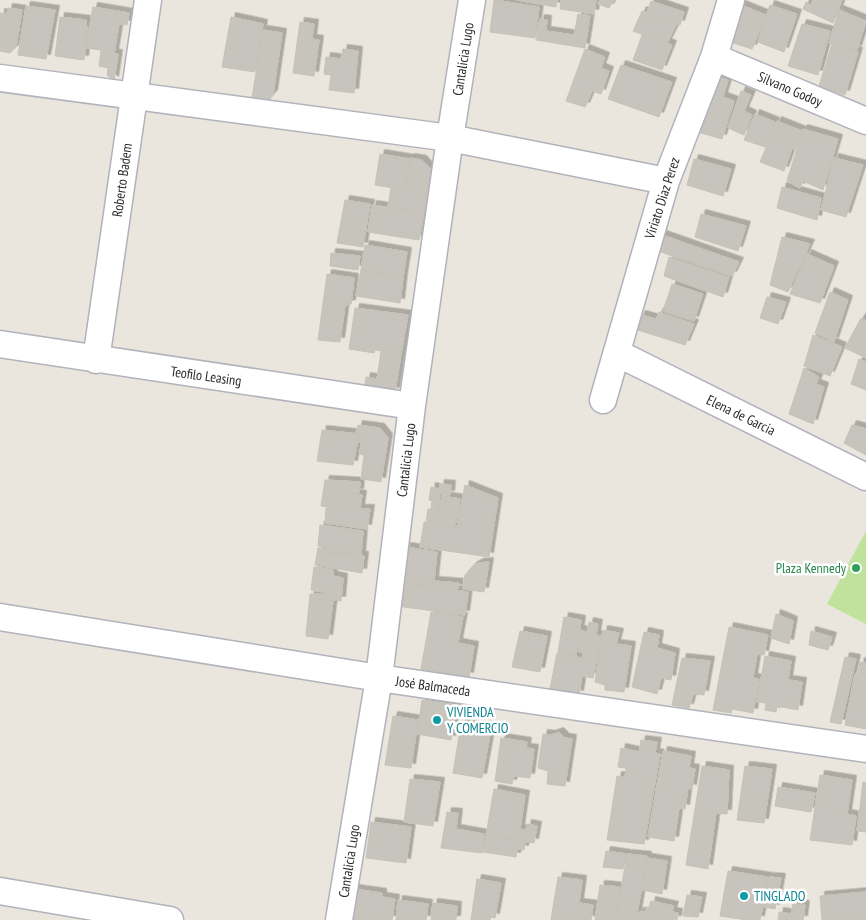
<svg xmlns="http://www.w3.org/2000/svg" width="866" height="920" viewBox="0 0 866 920" font-family="'PT Sans Narrow',sans-serif">
  <style>
    .pitch { fill: #bfe29c }
    .building { fill: #c6c4bc; stroke: #c6c2b7; filter: url(#shadow) }
    .lines { fill: none; stroke-linecap: round; stroke-linejoin: round }
    .street-casing { stroke: #b1b2bc; stroke-width: 29 }
    .street { stroke: #fff; stroke-width: 26 }
    .leisure-dot { fill: #2e9e5b; stroke: #fff; stroke-width: 2 }
    .culture-dot { fill: #0f9aa8; stroke: #fff; stroke-width: 2 }
    .labels { text-anchor: middle; stroke-width: 5; stroke-linejoin: round; paint-order: stroke }
    .street-label { font-size: 14px; fill: #2a2a2a; stroke: #fff }
    .leisure-label { font-size: 14px; fill: #27864d; stroke: #fff; text-anchor: end }
    .culture-label { font-size: 14px; fill: #0d838f; stroke: #fff; text-anchor: start }
  </style>
  <defs>
    <filter id="shadow"><feDropShadow dx="4.5" dy="-4.5" stdDeviation="0" flood-color="#0004"/></filter>
  </defs>
  <rect width="100%" height="100%" fill="#eae6dd"/>
  <path class="pitch" d="M866,531V624L827,604Z"/>
  <path class="building" d="M494,0L539,7L535,38L490,32Z
    M516,0H557L556,7Z
    M561,0H596L594,14L560,9Z
    M600,0H614L609,8L598,4Z
    M813,0H842L833,23L803,9L806,2L811,5Z
    M651,1L684,12L680,25L647,12Z
    M741,5L766,15L752,49L727,41Z
    M770,5L797,14L784,52L758,42Z
    M26,6L55,10L46,59L18,55Z
    M93,7L129,13L127,25L119,24L114,54H118L114,81L107,75L108,68L99,66L101,50L86,48Z
    M8,8L22,10L16,47L10,53L0,51V13L7,14Z
    M839,10L866,21L857,50L829,43Z
    M642,11L676,25L667,43L633,31Z
    M578,14L590,16L585,48L536,40L540,19L547,20L546,31L574,35Z
    M60,17L86,20V26L88,27L84,60L55,56Z
    M231,17L263,24L255,72L222,67Z
    M300,22L314,24L312,39L319,40L314,76L293,73Z
    M802,24L830,31L818,75L788,66Z
    M263,30L282,33L273,94L263,106L251,104Z
    M642,35L672,45L662,70L633,60Z
    M832,44L858,52L845,95L819,86Z
    M343,49L358,51L354,93L329,90L331,75L324,74L326,57L341,59Z
    M585,49L605,57L601,68L609,71L601,94L592,91L585,107L566,101Z
    M621,65L672,82L659,117L608,99Z
    M710,75L728,80L723,97L734,101L722,139L694,131Z
    M741,91L751,95L744,111L752,115L744,135L728,128Z
    M755,114L775,122L765,147L744,140Z
    M777,121L802,131L795,150L792,149L784,171L760,162Z
    M803,129L838,139L823,190L803,181L800,188L787,181Z
    M380,154L410,159L405,190L375,185Z
    M410,158L422,160L431,170L424,212L388,206L391,188L405,191Z
    M834,158L863,165L846,217L821,210Z
    M694,159L731,169L723,196L687,185Z
    M782,187L821,198L817,220L777,208Z
    M345,200L370,204L363,247L337,243Z
    M372,205L424,213L419,240L368,232Z
    M701,214L746,226L738,251L695,237Z
    M662,235L739,262L732,276L658,251Z
    M782,237L810,244L788,292L770,285Z
    M365,245L407,252L403,277L361,270Z
    M331,253L360,256L358,270L330,266Z
    M807,254L834,266L820,303L790,294Z
    M669,257L729,277L723,297L664,276Z
    M361,270L403,277L400,303L356,296Z
    M327,274L354,278L351,304L345,305L340,342L318,340Z
    M672,284L703,294L694,321L663,311Z
    M830,292L848,300L834,342L815,333Z
    M767,297L786,302L778,324L760,318Z
    M355,308L408,315L401,354L375,350L374,353L349,349Z
    M659,312L694,324L685,345L635,329L641,315L656,319Z
    M861,318L866,321V358L845,348Z
    M813,335L842,347L830,376L804,366Z
    M381,351L401,354L395,392L364,391L366,377L377,379Z
    M859,359L866,362V390L851,384Z
    M804,368L819,377L816,384L824,387L813,424L789,414Z
    M358,425L380,428L388,438L381,482L361,479L364,455L360,454L361,442H358L360,434L356,433Z
    M852,425L866,429V455L844,443Z
    M322,430L359,434L353,465L317,461Z
    M325,480L360,482L359,493L339,492L337,508L321,506Z
    M440,484L451,485L450,495L440,494L437,516L456,519L455,526L426,521L428,509H431L432,501L429,500L431,487L439,489Z
    M465,485L498,498L489,557L420,547L424,522L457,528Z
    M340,493L362,495L360,509H370L367,529L325,523L326,508L338,509Z
    M442,496L460,499L457,519L438,516Z
    M320,525L363,531L361,555L331,551L332,548L318,546Z
    M406,547L437,552L434,581L459,583L458,589L401,582Z
    M318,548L331,549L330,553L364,556L362,573L315,565Z
    M489,562L484,592L463,589L465,575L473,566L479,563Z
    M314,567L333,570V576L343,578L341,601L322,598L324,592L311,590Z
    M399,583L468,592L465,615L396,606Z
    M310,594H322L321,600L333,601L328,639L306,636Z
    M431,612L463,617L458,643L474,646L469,677L421,669Z
    M776,614L793,621L789,644L771,638Z
    M564,617L581,620L576,656L558,652Z
    M589,622L598,624L596,635L601,636L593,678L582,676L579,695L550,689L557,653L582,658L583,653L577,651L580,630L587,632Z
    M729,627L768,635L764,655L757,654L753,678L759,679L753,713L732,709L731,713L713,710Z
    M603,630L619,633L616,644L631,646L624,692L605,690V685L595,682Z
    M520,631L547,636L540,672L512,667Z
    M811,631L832,637L828,650L809,645Z
    M644,632L659,635L657,648L675,653L671,680L661,678L657,694L632,687Z
    M765,656L791,661L788,680L802,682L798,710L777,706L776,712L765,710L766,703L757,702Z
    M845,657L856,659L841,724L830,722Z
    M682,658L710,661L704,695L693,694L689,708L672,705Z
    M860,662L866,663V729L845,725L855,674H858Z
    M422,700L456,705L451,740L417,734Z
    M393,716L418,720L411,768L385,765Z
    M461,724L491,729L482,778L453,773Z
    M559,732L565,738L572,739L565,786L547,784L548,771L538,768L543,734L551,735Z
    M501,738L527,742L526,748L534,749L530,778L514,776L512,784L495,781Z
    M641,740L657,742L655,753L660,754L644,844L607,840L617,776L625,777L626,768L618,767L621,748L639,752Z
    M663,751L691,756L689,768L695,769L692,789L688,788L685,809L679,808L674,841L648,837Z
    M702,766L729,770L727,814L716,813L708,869L686,865Z
    M745,766L772,769L764,823L737,820Z
    M820,775L852,780L847,814L856,816L852,845L810,840Z
    M410,779L440,782L433,826L404,822Z
    M863,782L866,783V832L857,831Z
    M778,787L815,793L811,812L775,806Z
    M494,789L525,795L520,829L526,830L527,824L537,826L534,843L486,835Z
    M447,812L458,813L456,829L484,834L482,853L441,848Z
    M371,822L411,827L406,863L366,858Z
    M486,836L525,842L524,850L517,849L516,857L483,852Z
    M606,851L626,854L623,869L603,867Z
    M627,854L647,856L636,920H616Z
    M647,858L667,861L662,894L642,890Z
    M728,871L768,877L760,920H747L720,916Z
    M558,877L582,880L579,903L593,905L591,920H551Z
    M769,877L781,878L775,909L763,907Z
    M477,879L501,883L495,918L490,917V920H471Z
    M600,885L620,887L615,920H595Z
    M354,889L382,893V897L395,899L392,920H350Z
    M866,892V920H822L820,896Z
    M687,895L702,897L698,917L683,916Z
    M398,900L428,904L426,920H396Z
    M651,901L674,906L672,912L678,913L677,920H637L639,912H645L646,907L650,908Z
    M433,903L457,906L456,920H431Z
    M793,904L805,905L803,920H778L779,912L791,914Z"/>
  <g class="lines">
    <g class="street-casing">
      <path id="street" d="M714,57L866,121
        M0,78L450,138L666,181
        M0,344L412,406
        M617,353L866,477
        M96,360L148,0
        M603,400L666,181L714,57L731,0
        M0,617L379,678L866,749
        M0,891L170,920
        M339,920L379,678L412,406L450,138L472,0"/>
    </g>
    <use href="#street" class="street"/>
  </g>
  <circle class="leisure-dot" cx="856" cy="568" r="5"/>
  <g class="culture-dot">
    <circle cx="437" cy="720" r="5"/>
    <circle cx="744" cy="896" r="5"/>
  </g>
  <g class="labels">
    <g class="street-label">
      <text transform="translate(463 59) rotate(-81)" y="5">Cantalicia Lugo</text>
      <text transform="translate(790 89) rotate(23)" y="5">Silvano Godoy</text>
      <text transform="translate(122 180) rotate(-82)" y="5">Roberto Badem</text>
      <text transform="translate(662 198) rotate(-72)" y="5">Viriato Diaz Perez</text>
      <text transform="translate(206 376) rotate(8)" y="5">Teofilo Leasing</text>
      <text transform="translate(741 415) rotate(26)" y="5">Elena de Garcia</text>
      <text transform="translate(406 460) rotate(-83)" y="5">Cantalicia Lugo</text>
      <text transform="translate(433 686) rotate(8)" y="5">José Balmaceda</text>
      <text transform="translate(349 861) rotate(-81)" y="5">Cantalicia Lugo</text>
    </g>
    <g class="leisure-label">
      <text x="846" y="573">Plaza Kennedy</text>
    </g>
    <g class="culture-label">
      <text x="447" y="717">VIVIENDA<tspan x="447" dy="16">Y COMERCIO</tspan></text>
      <text x="754" y="901">TINGLADO</text>
    </g>
  </g>
</svg>
